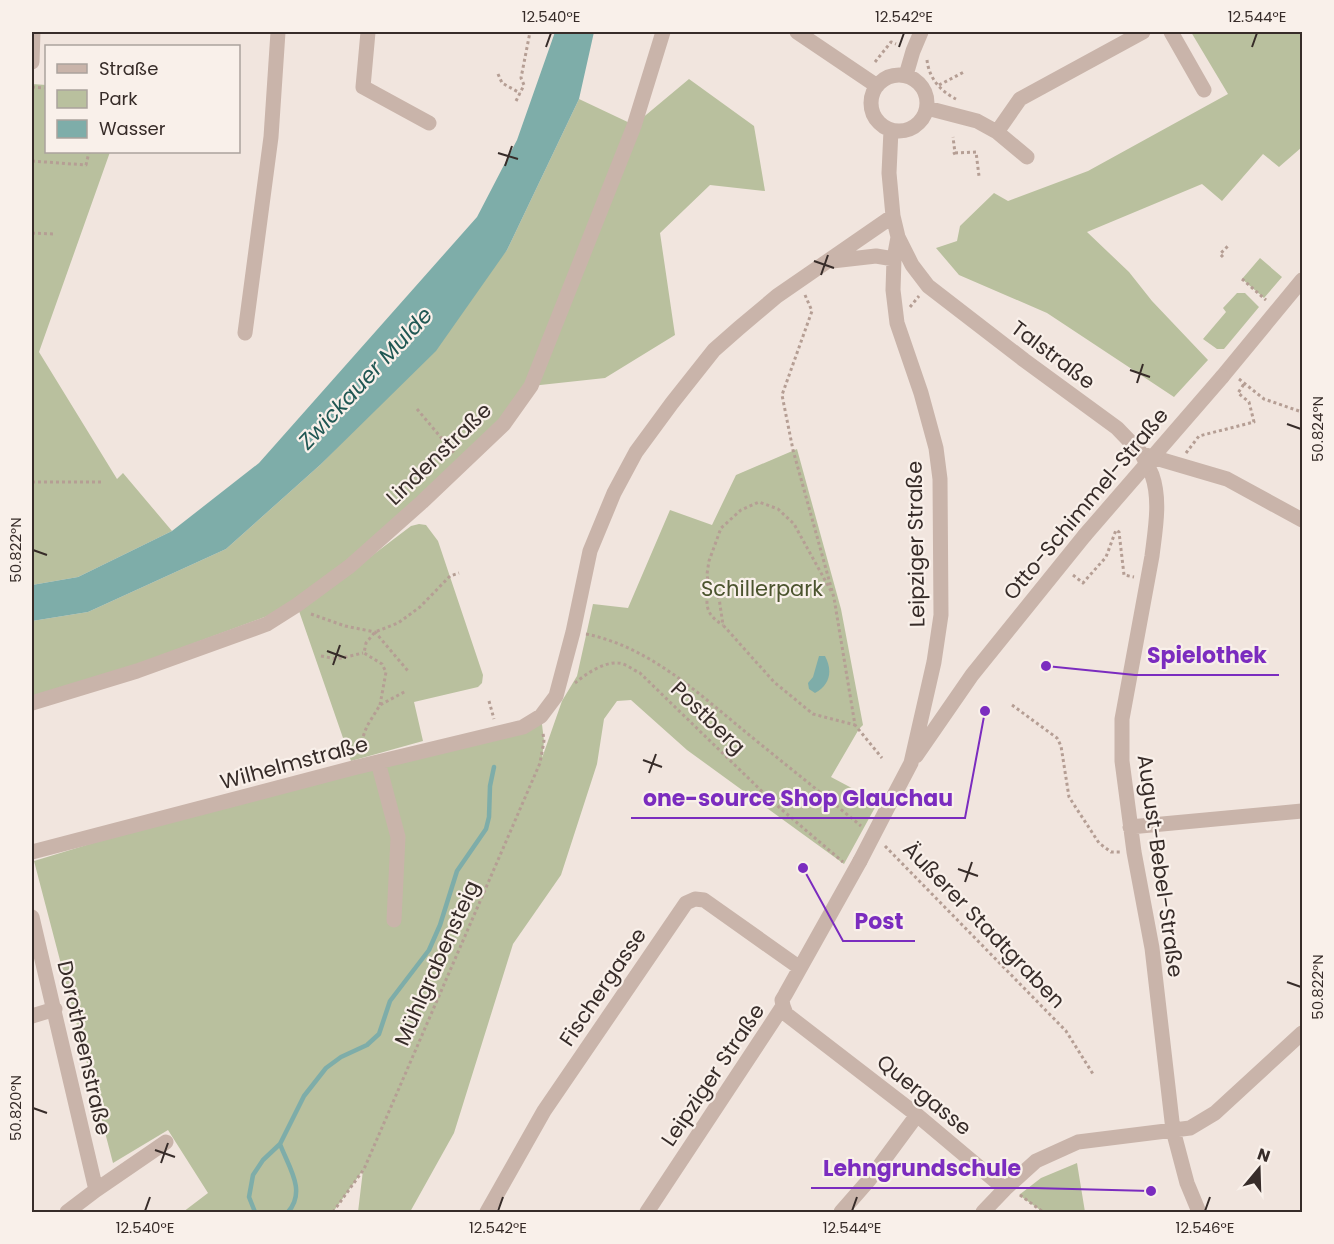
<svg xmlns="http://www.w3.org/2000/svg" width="1334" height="1244" viewBox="0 0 1334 1244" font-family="Poppins,sans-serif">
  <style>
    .green { fill: #b9c09e }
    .water { fill: #7eada9 }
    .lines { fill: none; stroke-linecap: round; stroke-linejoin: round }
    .stream { stroke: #7eada9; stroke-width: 4.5 }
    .path { stroke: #b59e94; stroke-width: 3; stroke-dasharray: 3 3; stroke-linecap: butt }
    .minor { stroke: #c9b4aa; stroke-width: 15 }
    .minor-bridge { stroke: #c9b4aa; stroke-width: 15 }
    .ticks { fill: none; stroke: #372c29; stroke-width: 2 }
    .labels { text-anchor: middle; stroke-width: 4.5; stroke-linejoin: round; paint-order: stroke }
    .street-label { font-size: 21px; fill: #372c29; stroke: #f9f0ea }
    .park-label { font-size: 21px; fill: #4b542e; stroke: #f9f0ea }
    .water-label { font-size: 22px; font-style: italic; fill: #205753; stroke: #f9f0ea }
    .leader { fill: none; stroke: #7b2cbf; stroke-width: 2 }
    .callout-dot { fill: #7b2cbf; stroke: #f9f0ea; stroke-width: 2 }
    .callout-label { font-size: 22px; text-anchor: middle; font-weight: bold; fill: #7b2cbf; stroke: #f9f0ea; stroke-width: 4.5; stroke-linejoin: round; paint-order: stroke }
    .neatline { fill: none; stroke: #372c29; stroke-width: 2 }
    .ticks-label { font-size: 15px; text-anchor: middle; fill: #372c29 }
  </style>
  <rect width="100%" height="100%" fill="#f1e5de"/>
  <path class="green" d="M1191,32H1302V147L1279,167L1263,154L1222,201L1202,184L1087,232L1129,272L1152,301L1208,360L1174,397L1047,313L959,275L936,248L957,241L960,226L994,193L1008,201L1088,171L1228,94Z
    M689,79L754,126L765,191L710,185L660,233L675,335L605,378L531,386L504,424L297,605L32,703V621L88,612L226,549L320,465L361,423L507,250L579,99L634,125Z
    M32,84L46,85V152H110L39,352L117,479L123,473L172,531L78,577L32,585Z
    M1260,258L1282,277L1264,298L1242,279Z
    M1237,293H1245L1259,307L1224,349H1217L1203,339L1226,312L1223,308Z
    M797,449L841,609L863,725L859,729L831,777L878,802L844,864L687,750L631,700L617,701L604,719L597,764L561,875L513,944L454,1133L410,1212H358L363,1170L333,1212H183L208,1193L168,1130L113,1163L34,861L231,801L541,716L544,741L542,758L562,701L577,676L593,604L628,608L670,510L712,525L736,475Z
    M419,524L426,525L438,541L483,675L482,683L478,687L414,702L423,741L351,761L299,611L411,526Z
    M1077,1163L1085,1212H1043L1019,1195L1041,1178Z"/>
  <path class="water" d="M555,32H594L579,99L507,250L436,351L320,465L226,549L88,612L32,621V585L78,577L172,531L259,463L477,217L517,140Z
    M819,656H825C833,671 830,685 815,693L809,689L808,683L813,677Z"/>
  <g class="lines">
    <path class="stream" d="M280,1144C288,1166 307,1191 288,1212
      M255,1212L249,1197L253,1175L263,1160L280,1144L304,1096L326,1068L341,1057L367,1045L379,1034L390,1001L429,950L440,925L457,871L486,829L489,817L490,786L494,767"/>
    <path class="path" d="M927,60C929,78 940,91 956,99
      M875,62L891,42L896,44
      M498,74L502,83L520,93
      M939,85L964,72
      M32,87L46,88
      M516,101L524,85L521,78L530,32
      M955,153L976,152L979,176
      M953,154L955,153L953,137
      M32,161L86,165L89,152
      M32,233L55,234
      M1223,257L1220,254L1228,246
      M1242,279L1266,300
      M805,295L812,311L782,395L793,450L834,598L855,725L882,758
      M910,307L919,296
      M1239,379L1264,399L1302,412
      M417,409L454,453
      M1186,453L1199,436L1254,422L1249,402L1238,393L1244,384
      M32,482H104
      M1073,575L1083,583L1106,557L1116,530L1119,532L1124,575L1134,577
      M709,589C704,607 708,616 723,625
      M831,591L794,524L778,509L759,502L741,510L721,528L709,561L707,574L709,589L719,598L723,625L774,682L813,714L855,725
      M311,614L345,626L375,632L408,671
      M586,634C650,647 699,694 748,734C786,765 824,795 861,826
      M321,656L337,659L363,653
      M575,683C586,674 603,662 618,663C625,663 633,670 640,673L774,803L843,862
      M489,701L494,719
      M380,705L386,672L382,664L364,653L366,643L375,632L398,623L420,607L450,576L459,573
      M1012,705L1057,738L1061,746L1069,797L1099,843L1111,852H1120
      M357,753L367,726L380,705L406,691
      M885,846L1066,1031L1093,1074
      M1020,1195L1043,1212
      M333,1212L364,1169L540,763L544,741L543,733"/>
    <path class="minor" d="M368,32L363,87L429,123
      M797,32L877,86
      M1171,32L1204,90
      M32,62L33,32
      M871 103a28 28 0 1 1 56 0a28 28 0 1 1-56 0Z
      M906,75L913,51L921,32
      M927,108L977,121L997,132L1027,157
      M891,130L889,173L893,216L898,237L912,265L928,286L1024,360L1117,428L1142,454L1227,479L1302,520
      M997,132L1020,99L1143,32
      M832,261L876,256L894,259
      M245,333L271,137L278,32
      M1222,377L1302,280
      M1142,454C1145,461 1149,468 1152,475C1161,500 1155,531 1152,556L1122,719V761L1134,852L1152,948L1173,1130L1187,1183L1199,1212
      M32,703L137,671L267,624L297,605L350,566L422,502L504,424L531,386L634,126L663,32
      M916,756L972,675L1085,535
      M378,762L398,837L394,920
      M890,803L911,763L934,662L941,615L940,479L936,448L921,393L897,323L893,290L894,259L898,237
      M1130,827L1302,811
      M32,852L353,768L523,727L541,716L556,696L573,632L590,551L614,493L636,452L672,403L714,350L739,328L777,296L893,216
      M32,917L96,1190
      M783,1006L786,1014L917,1115L1005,1189
      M32,1016L55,1009
      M67,1212L96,1190L166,1142
      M487,1212L544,1111L686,903L695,899L704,900L800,968
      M647,1212L783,1006L782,1000L785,995L860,861
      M841,1212L869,1180L917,1115
      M983,1212L1005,1189L1036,1161L1078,1142L1190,1128L1215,1113L1302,1033"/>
    <path class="minor-bridge" d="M1085,535L1222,377
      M860,861L890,803"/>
  </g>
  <path class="ticks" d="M546,47L551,33M899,47L904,33M1252,47L1257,33M498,153L518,159M505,166L512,146M814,261L834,268M821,275L828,255M1130,370L1150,377M1137,383L1143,364M1287,424L1301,429M33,550L47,555M327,651L346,658M333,665L340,645M643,760L662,767M649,773L656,754M958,869L978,876M965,882L972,862M1287,982L1301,987M33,1108L47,1113M155,1150L175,1157M161,1163L168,1143M145,1211L150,1197M498,1211L503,1197M852,1211L857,1197M1205,1211L1210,1197"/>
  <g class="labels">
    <g class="street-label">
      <text transform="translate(1053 355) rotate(37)" y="7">Talstraße</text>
      <text transform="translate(439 454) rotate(-44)" y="7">Lindenstraße</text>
      <text transform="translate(1086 504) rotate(-50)" y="7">Otto-Schimmel-Straße</text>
      <text transform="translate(916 544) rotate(-91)" y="7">Leipziger Straße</text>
      <text transform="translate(708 718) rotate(44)" y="7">Postberg</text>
      <text transform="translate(294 763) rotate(-15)" y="7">Wilhelmstraße</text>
      <text transform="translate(1160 866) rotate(82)" y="7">August-Bebel-Straße</text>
      <text transform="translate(984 925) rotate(46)" y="7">Äußerer Stadtgraben</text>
      <text transform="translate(437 963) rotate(-66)" y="7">Mühlgrabensteig</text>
      <text transform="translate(603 987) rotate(-56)" y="7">Fischergasse</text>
      <text transform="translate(84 1048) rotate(77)" y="7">Dorotheenstraße</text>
      <text transform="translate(713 1075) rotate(-56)" y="7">Leipziger Straße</text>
      <text transform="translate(924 1095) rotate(39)" y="7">Quergasse</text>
    </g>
    <g class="park-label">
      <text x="762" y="596">Schillerpark</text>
    </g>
    <g class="water-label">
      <text transform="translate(365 378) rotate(-47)" y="8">Zwickauer Mulde</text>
    </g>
  </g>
  <path class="leader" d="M1046 666L1135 675H1279M985 711L965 818H631M803 868L843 941H915M1151 1191L1033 1188H811"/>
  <g class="callout-dot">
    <circle cx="1046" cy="666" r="6"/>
    <circle cx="985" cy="711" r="6"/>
    <circle cx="803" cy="868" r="6"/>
    <circle cx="1151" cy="1191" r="6"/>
  </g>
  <g class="callout-label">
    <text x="1207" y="663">Spielothek</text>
    <text x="798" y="806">one-source Shop Glauchau</text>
    <text x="879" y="929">Post</text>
    <text x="922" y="1176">Lehngrundschule</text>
  </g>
  <rect width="1334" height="1244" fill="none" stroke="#f9f0ea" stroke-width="66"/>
  <rect x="45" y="45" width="195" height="108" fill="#f9f0ea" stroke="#aba29d" stroke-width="1.5"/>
  <rect x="57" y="64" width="30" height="9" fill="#c9b4aa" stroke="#aba29d" stroke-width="1.5"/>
  <text x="99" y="75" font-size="18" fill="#372c29">Straße</text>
  <rect x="57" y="90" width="30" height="18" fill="#b9c09e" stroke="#aba29d" stroke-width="1.5"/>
  <text x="99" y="105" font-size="18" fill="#372c29">Park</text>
  <rect x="57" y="120" width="30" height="18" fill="#7eada9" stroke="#aba29d" stroke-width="1.5"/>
  <text x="99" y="135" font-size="18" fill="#372c29">Wasser</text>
  <g transform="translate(1259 1169) rotate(19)" stroke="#f9f0ea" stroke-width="4.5" paint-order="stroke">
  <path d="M0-4.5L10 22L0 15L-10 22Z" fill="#372c29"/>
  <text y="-9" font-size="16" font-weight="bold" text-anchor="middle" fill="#372c29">N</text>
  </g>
  <rect x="33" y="33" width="1268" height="1178" class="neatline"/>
  <g class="ticks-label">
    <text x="551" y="22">12.540°E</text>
    <text x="904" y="22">12.542°E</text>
    <text x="1257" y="22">12.544°E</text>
    <text transform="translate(1318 429) rotate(-90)" y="5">50.824°N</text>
    <text transform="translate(16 550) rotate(-90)" y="5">50.822°N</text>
    <text transform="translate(1318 987) rotate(-90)" y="5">50.822°N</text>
    <text transform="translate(16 1108) rotate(-90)" y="5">50.820°N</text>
    <text x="145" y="1233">12.540°E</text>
    <text x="498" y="1233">12.542°E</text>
    <text x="852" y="1233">12.544°E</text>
    <text x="1205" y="1233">12.546°E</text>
  </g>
</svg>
